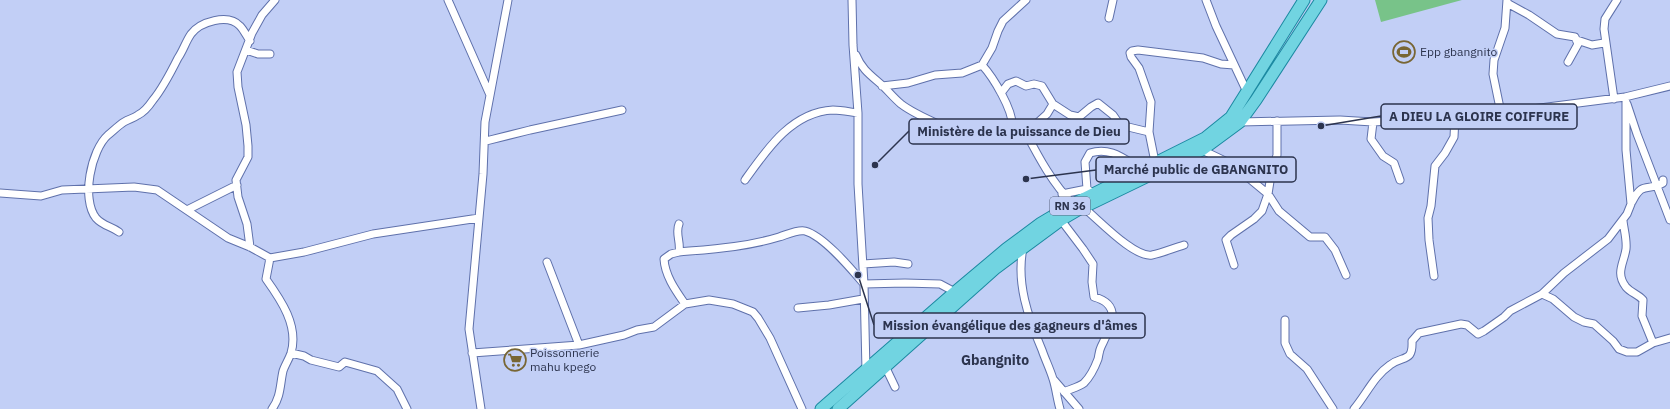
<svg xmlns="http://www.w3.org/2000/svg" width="1670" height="409" viewBox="0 0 1670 409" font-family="'IBM Plex Sans',sans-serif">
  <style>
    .green { fill: #78c389 }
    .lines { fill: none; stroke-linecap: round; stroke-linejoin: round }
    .street-casing { stroke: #5f71ab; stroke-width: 9 }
    .primary-casing { stroke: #1b89a1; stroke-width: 13 }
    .street { stroke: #fff; stroke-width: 7 }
    .primary { stroke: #71d4e1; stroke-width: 11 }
    .labels { text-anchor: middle; stroke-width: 3; stroke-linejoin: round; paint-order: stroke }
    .shield { fill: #c2cff6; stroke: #596280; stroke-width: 1 }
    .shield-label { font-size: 11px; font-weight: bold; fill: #2c344e }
    .poi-label { font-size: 12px; fill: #2c344e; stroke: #c2cff6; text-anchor: start }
    .quarter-label { font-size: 14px; font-weight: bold; fill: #2c344e; stroke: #c2cff6 }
    .leader { fill: none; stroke: #2c344e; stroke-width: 1.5 }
    .callout-dot { fill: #2c344e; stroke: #c2cff6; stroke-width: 1.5 }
    .callout { fill: #c2cff6; stroke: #2c344e; stroke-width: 1.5 }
    .callout-label { font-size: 13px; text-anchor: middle; font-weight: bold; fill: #2c344e }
  </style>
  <rect width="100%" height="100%" fill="#c2cff6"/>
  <path class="green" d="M1375,0H1462L1381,22Z"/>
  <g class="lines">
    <g class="street-casing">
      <path id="street" d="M448,0L490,95
        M852,0L853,45L858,113V184L864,284L866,371
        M1206,0L1216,26L1247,92
        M1507,3L1529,15L1557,34L1575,37L1578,44L1568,62
        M1109,18L1113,0
        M1577,40L1592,45L1604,43
        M246,50L258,54H270
        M856,55C862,70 872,76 884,87C889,92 895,99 901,104C914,114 961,136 977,137C993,138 1009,136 1026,133
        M982,65C993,77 1014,111 1012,127C1011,131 1007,134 1005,137
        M882,86L908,83L935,75L962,73L982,65L992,48L998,31L1003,21L1026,0
        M1001,93L1008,84L1016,81L1026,86L1034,84L1042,86L1053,104L1047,114L1026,133C1039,158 1053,184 1073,204
        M1614,99L1604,29L1605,19L1617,0
        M1053,104L1070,115L1079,117L1091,107L1098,103L1113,115L1120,125L1149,132
        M1627,104L1637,134L1670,220
        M1501,113L1493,74L1494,60L1505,28L1507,0
        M1240,122L1340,120L1373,122L1455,117L1501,113L1625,97L1670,86
        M1373,122L1371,139L1383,156L1394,163L1400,180
        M486,141L530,130L622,110
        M1202,150L1225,161L1239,170L1268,194L1279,211L1310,237H1325L1335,250L1346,275
        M1158,162L1154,157L1149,132L1151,102L1139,68L1131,57L1130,53L1132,51L1138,50L1203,58L1221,64L1234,65
        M745,180C767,149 792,112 833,110C841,110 850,112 858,113
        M1087,189L1085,162L1090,153C1111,146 1125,160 1143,170
        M0,193L41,196L62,190L134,187L157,190L228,238L250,247L270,258L304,252L373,234L479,218
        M1062,194L1087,189L1090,191
        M1632,202C1643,180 1647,192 1663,183V180
        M1080,209L1084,208C1098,219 1134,258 1152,255C1162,253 1174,248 1184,245
        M187,210L237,185
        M1061,220L1083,249L1093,264L1092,282L1094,297C1124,305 1110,328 1101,347C1099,351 1099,355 1098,359C1095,367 1090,377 1084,383C1079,387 1070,389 1064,392
        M1623,221C1624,230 1627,239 1626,249C1624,263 1615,273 1626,287C1631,293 1638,294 1643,300L1642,316L1653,343
        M679,224C675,233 681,242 679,252L671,254L664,259C665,276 676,291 685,304
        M119,232C111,226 103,226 96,218C81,199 91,150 108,135C113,131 119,125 124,122C129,119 134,118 138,115C144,112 149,106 153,100C163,88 171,72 178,58C183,51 186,41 191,34C200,22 228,13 240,26C244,30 247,37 250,41
        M250,247L247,224L238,197L236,180L248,157V146L246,125L238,87L237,72L252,33L262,15L275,0
        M1023,248C1016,283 1028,317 1042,350C1045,359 1050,369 1053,379C1056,388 1057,399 1060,409
        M679,252C713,249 746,247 779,237C786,235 798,229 805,231C824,236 852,270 864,284L905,283L940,284L955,292
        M270,258L266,279C281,300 299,326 291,353C289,359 285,365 283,371C280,384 281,397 272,409
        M547,262L579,345
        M863,264L894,262L908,264
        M1234,265L1226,240L1231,235L1254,219L1262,211L1268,194L1271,175L1277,155V121
        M1434,276L1429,240L1428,218L1431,206L1435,166L1445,153L1454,137L1455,117
        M1542,294L1553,299L1574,317L1584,322L1594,324L1613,341L1619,349L1627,352H1637L1653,343L1670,338
        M798,308L829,305L863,299
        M1285,320V343L1290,354L1307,369L1333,409
        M291,353L304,356L311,360L339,367L345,362L377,371L397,389L407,409
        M472,353L579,345L624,335L637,330L654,327L685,304L709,300L733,304L753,312L758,318L770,338L802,409
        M885,366L895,387
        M1054,380L1079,409
        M481,409L469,329L483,174L485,122L508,0
        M1354,409C1366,395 1374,376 1390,365C1403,355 1413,363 1412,341L1419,333L1461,324L1467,325L1478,334L1484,331L1504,317L1510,311L1542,294L1564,273L1608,239L1627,214L1631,204L1626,150V102"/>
    </g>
    <g class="primary-casing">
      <path id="primary" d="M821,409L955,292L1006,249L1041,223L1073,204L1205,138L1231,117L1304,0
        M838,409L996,268L1061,220L1078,210L1202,150L1240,122L1256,100L1321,0"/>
    </g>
    <use href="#street" class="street"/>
    <use href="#primary" class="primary"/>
  </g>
  <defs>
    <g id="stadium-ring" transform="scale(1.15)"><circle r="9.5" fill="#c2cff6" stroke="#786634" stroke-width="1.5"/><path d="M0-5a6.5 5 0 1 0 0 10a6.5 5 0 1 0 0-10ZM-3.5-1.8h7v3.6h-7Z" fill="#786634"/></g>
    <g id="supermarket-ring" transform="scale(1.15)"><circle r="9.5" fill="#c2cff6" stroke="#786634" stroke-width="1.5"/><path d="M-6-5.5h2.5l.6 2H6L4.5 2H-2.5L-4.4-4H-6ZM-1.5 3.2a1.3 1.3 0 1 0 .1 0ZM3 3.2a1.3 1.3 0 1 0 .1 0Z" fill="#786634"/></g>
  </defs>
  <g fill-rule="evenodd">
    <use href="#stadium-ring" x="1404" y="52"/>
    <use href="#supermarket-ring" x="515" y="360"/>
  </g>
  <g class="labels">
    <rect class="shield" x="1050" y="197" width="40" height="18" rx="3"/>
    <g class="shield-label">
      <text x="1070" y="210">RN 36</text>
    </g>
    <g class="poi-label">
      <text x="1420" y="56">Epp gbangnito</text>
      <text x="530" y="357">Poissonnerie<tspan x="530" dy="14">mahu kpego</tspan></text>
    </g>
    <g class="quarter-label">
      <text x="995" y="365">Gbangnito</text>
    </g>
  </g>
  <path class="leader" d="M1321 126L1381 116M875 165L909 131M1026 179L1096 170M858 275L874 325"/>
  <g class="callout-dot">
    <circle cx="1321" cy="126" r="4"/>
    <circle cx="875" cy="165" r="4"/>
    <circle cx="1026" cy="179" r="4"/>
    <circle cx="858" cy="275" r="4"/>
  </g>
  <g class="callout">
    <rect x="1381" y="104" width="196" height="25" rx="4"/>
    <rect x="909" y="119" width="220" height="25" rx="4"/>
    <rect x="1096" y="157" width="200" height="25" rx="4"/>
    <rect x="874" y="313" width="271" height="25" rx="4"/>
  </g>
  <g class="callout-label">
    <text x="1479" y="121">A DIEU LA GLOIRE COIFFURE</text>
    <text x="1019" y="136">Ministère de la puissance de Dieu</text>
    <text x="1196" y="174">Marché public de GBANGNITO</text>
    <text x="1010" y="330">Mission évangélique des gagneurs d'âmes</text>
  </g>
</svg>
